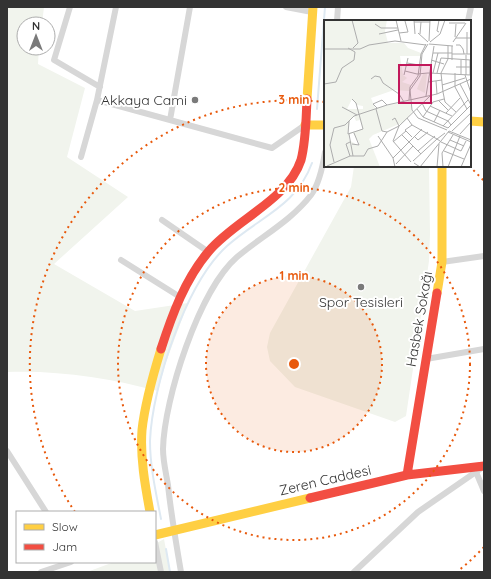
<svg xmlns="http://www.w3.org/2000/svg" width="491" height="579" viewBox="0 0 491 579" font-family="Quicksand,sans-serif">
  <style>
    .green { fill: #f1f4ed }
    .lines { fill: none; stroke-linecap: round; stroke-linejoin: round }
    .stream { stroke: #dee9f2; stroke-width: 2 }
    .street { stroke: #d7d7d7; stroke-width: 6 }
    .slow { stroke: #ffcf43; stroke-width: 9 }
    .jam { stroke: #f24e42; stroke-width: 9 }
    .ring { fill: none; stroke: #e8590c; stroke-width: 2; stroke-dasharray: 2 4 }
    .poi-dot { fill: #7a7a7a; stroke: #fff; stroke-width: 1.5 }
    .labels { text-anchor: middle; stroke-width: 4; stroke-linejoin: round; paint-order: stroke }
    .poi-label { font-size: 14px; fill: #333; stroke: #fff; text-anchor: end }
    .street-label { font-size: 14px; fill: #333; stroke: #fff }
    .inset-road { fill: none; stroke: #adadad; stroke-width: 1 }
    .view { fill: #c2185b; fill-opacity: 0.15; stroke: #c2185b; stroke-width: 2 }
    .inset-edge { fill: none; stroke: #333; stroke-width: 2 }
    .centre { fill: #e8590c; stroke: #fff; stroke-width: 2 }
    .ring-label { font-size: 12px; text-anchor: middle; font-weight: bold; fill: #e8590c; stroke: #fff; stroke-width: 4; stroke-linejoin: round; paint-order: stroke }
  </style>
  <rect width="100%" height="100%" fill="#fff"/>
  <path class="green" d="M7,7H44L42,24H24V48H39L38,64L85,88L67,157L128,197L54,264L135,311L188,303L166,362L158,391C109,378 58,370 7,372Z
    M354,166H429L430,234L429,261L406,416L395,422L295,387L270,361L267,347L270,333L351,187Z
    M164,539L170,572H87L114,562H155V544Z"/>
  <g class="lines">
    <path class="stream" d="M317,109L325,7
      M161,519C156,493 150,467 150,441C152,386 186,283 227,246C259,217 296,207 312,163
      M166,549L170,572"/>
    <path class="street" d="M70,7L54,60L100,87
      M286,7L312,12
      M337,21L338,7
      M468,21L471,7
      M97,100L272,148L305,125
      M170,120L190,7
      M81,157L97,100L116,7
      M162,220L207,251
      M121,260L180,297
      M442,262L484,256
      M426,359L484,349
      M7,451L46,512
      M476,472L484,491
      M155,542L161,572
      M41,572L71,562
      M181,572C176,543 171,514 168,485C166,473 163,461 163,449C164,399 199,290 237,257C262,236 291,221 311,195C319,184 323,165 325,152
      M354,572L418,512L483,467"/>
    <path class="slow" d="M307,99L313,7
      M470,121L484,122
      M305,125H325
      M437,293L442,262V166
      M150,512C145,485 140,457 142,430C145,402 153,375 161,349
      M155,535L310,498"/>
    <path class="jam" d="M161,349C172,315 185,279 209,251C235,220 288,200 301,160C306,141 306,119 307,99
      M407,475L437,293
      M310,498L407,475L484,466"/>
  </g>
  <circle cx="294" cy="364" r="88" fill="#e8590c" fill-opacity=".12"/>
  <g class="ring">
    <circle cx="294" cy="364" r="88"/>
    <circle cx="294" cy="364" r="176"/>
    <path d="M484 547A264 264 0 0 1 458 571M75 512A264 264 0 0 1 324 102M469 166A264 264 0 0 1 484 181"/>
  </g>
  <g class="poi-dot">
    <circle cx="195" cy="100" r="4"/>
    <circle cx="361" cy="287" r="4"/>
  </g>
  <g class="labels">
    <g class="poi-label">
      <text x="187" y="105">Akkaya Cami</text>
      <text x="361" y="307" text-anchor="middle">Spor Tesisleri</text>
    </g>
    <g class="street-label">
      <text transform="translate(419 319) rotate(-80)" y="5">Hasbek Sokağı</text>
      <text transform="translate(325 480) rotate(-13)" y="5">Zeren Caddesi</text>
    </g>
  </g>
  <g transform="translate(324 20)">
    <rect width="147" height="147" fill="#fff"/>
    <path d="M0,0H63L61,11L64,23H80L84,28L97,33V36H76L79,55L83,58L78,62L87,65L85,71L70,70L47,78L51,88L86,81L88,92L80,102L49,115L45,119L56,147H0ZM28,79L33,85L39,86V89H23ZM30,96L32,101L36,100L39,109L24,113L26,100ZM29,113L35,122V126L25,120V114ZM99,54H103L101,73L93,69Z" fill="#f1f4ed" fill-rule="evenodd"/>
    <path class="inset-road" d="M28,0L34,23L29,28M72,0L77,21M90,0L91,14M90,2H106M125,3H141M51,4L57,8H74M115,12L113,11L115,0M75,13L84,12L81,1M94,13L104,22M55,14L74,10M96,14L97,2M131,17L132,4M132,18H147M105,21L106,0M106,22L116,14L121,0M129,22L142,3M104,24L98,34L96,56L86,70L88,90L94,98L123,110M105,24L129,26M132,25H136L139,29L140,34M124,26V39M128,26V40M0,29H36L45,25L71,21L102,25M109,33H128M128,34H147M143,34V12M124,39L117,53L119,72L121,82L132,92M107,40L120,44M83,43L95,45M132,47H147M81,51L93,54L104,53L147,55M109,53L114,33M113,53L117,38L147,40M131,53V67L143,89M137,54V40M80,55L84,38M141,55L147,73M142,55V35M146,55V40M47,59L51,56L56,57L59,63L75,74L80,82M112,61L113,74M104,62L118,60M0,64L12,62L18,48L30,40L31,32L24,28M136,64L147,85M118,65L141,58M102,76L110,26M85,80L86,67L94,56L97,34L102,24M114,80L124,90M98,83L102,91L124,101L127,105M106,86L128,96M18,87L33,95M53,88L49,84L58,80L63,85M52,89L58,111L63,112M93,89L99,97L124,108M122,93L136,78M99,97L109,82L120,79M83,98L88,105L113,119L121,113M25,101L24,114L39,109L32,83L28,79M110,102L116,90M88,105L81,110L88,117M119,106L144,80M124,108L147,85M125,111L147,120M128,111L147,93M124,112L147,122M25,114L29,136M136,114L147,102M78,115L97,134M54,116L69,138L71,147M90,116L94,120L104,112M126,120L140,126M26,122L22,124L26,136M69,122L82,111M117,122L137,131L142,121M28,124L35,125L30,113M94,131L111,116M120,131L140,139M69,138L98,109M89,141L113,119L116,121M10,142L6,125L10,108L21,105L30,96L63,85L113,74L147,59M87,142L69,121L75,106L106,76M90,143L96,147L125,111M72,144L89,126M3,146L26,136H40L44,129L54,126L63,112L75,106L71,98L68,100M113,147L115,124M119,147L118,133L129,115M124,147L136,116M137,147L147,124"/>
    <path class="view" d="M75,45H107V83H75Z"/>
    <rect width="147" height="147" class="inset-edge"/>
  </g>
  <circle cx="294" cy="364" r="6" class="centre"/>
  <g class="ring-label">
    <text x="294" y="104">3 min</text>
    <text x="294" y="192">2 min</text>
    <text x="294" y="280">1 min</text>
  </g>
  <rect width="491" height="579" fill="none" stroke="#333333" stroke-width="16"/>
  <rect x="16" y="511" width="140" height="52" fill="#ffffff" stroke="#adadad"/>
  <rect x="24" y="524" width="20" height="6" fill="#ffcf43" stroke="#adadad"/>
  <text x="52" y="531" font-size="12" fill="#333333">Slow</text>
  <rect x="24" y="544" width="20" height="6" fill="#f24e42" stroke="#adadad"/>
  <text x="52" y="551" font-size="12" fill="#333333">Jam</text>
  <g transform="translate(36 36)"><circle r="19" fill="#ffffff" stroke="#adadad"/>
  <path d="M0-3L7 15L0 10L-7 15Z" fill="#7a7a7a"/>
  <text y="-6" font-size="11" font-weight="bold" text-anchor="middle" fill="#333333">N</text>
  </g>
</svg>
